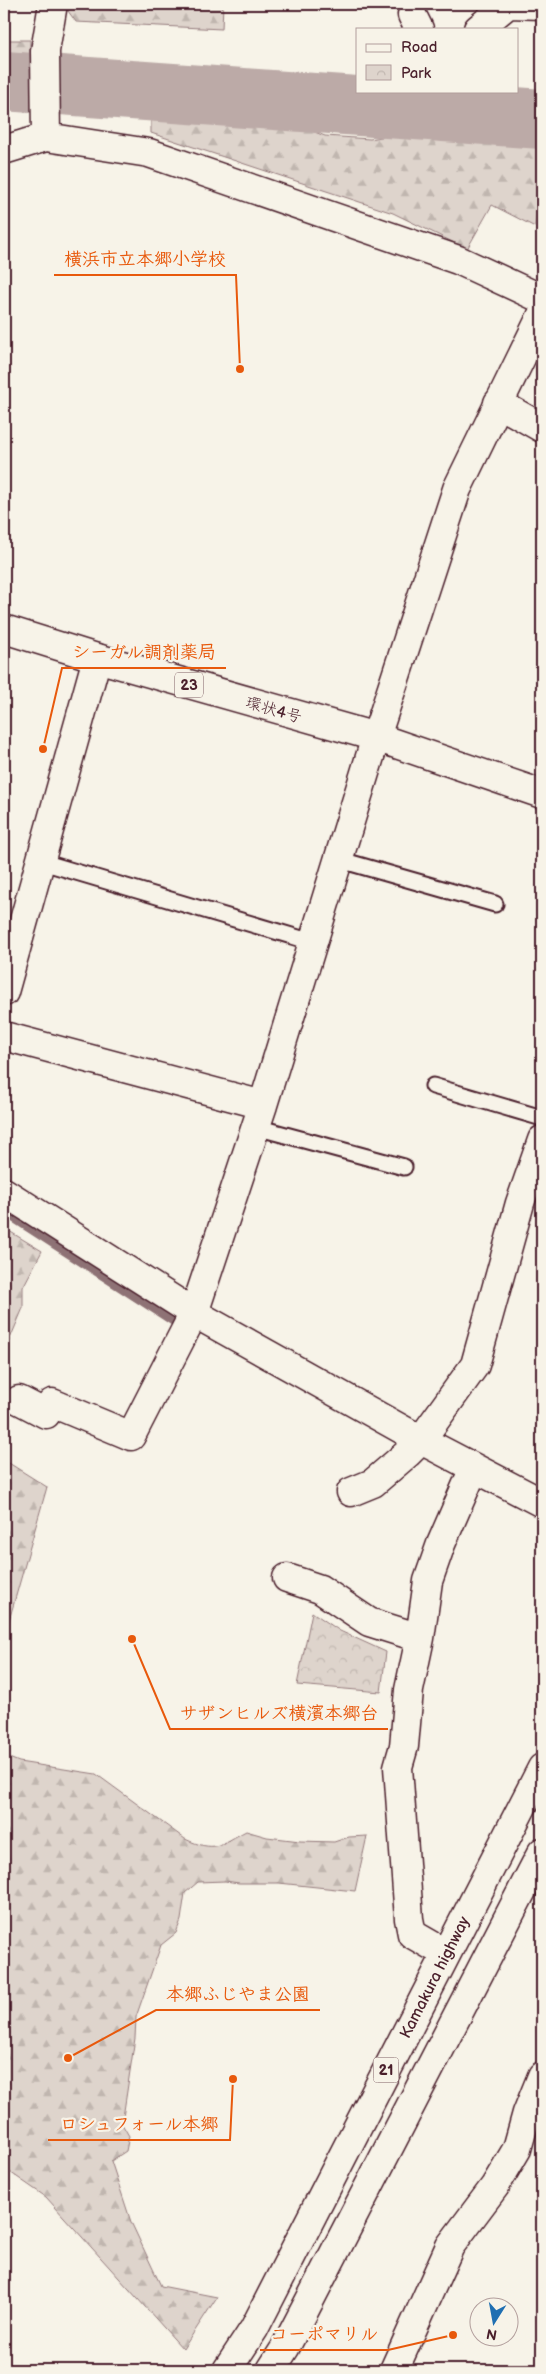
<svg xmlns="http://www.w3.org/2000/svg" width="546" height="2374" viewBox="0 0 546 2374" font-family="'Balsamiq Sans','Klee One',sans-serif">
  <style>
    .forest { fill: url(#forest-firs); stroke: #947a7c }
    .park { fill: url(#park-crowns); stroke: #947a7c }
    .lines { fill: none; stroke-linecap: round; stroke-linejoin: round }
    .stream { stroke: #8e7275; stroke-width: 10 }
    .river { stroke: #bcaaa7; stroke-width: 60 }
    .lane-casing { stroke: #4a1f2b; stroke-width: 19 }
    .street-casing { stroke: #4a1f2b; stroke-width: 31 }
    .secondary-casing { stroke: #4a1f2b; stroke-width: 31 }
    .primary-casing { stroke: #4a1f2b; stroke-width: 31 }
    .lane { stroke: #f7f3e8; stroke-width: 15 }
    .street { stroke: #f7f3e8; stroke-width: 28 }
    .secondary { stroke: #f7f3e8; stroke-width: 28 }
    .primary { stroke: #f7f3e8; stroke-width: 28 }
    .labels { text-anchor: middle; stroke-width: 4.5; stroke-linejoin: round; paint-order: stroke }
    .shield { fill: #f7f3e8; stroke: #7e5f64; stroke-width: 1 }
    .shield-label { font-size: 15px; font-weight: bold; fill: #4a1f2b }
    .street-label { font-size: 16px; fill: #4a1f2b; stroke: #f7f3e8 }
    .leader { fill: none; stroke: #e8590c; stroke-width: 2 }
    .callout-dot { fill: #e8590c; stroke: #f7f3e8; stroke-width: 2 }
    .callout-label { font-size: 18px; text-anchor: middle; font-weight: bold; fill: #e8590c; stroke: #f7f3e8; stroke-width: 4.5; stroke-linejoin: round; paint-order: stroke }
  </style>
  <defs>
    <pattern id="forest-firs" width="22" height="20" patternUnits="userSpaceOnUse" patternTransform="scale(1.25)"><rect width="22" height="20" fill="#ded4cc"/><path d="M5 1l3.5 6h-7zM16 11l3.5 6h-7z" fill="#c0b6af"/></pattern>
    <pattern id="park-crowns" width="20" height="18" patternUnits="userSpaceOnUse" patternTransform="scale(1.25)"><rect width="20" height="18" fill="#ded4cc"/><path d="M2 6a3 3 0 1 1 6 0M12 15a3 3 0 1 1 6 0" fill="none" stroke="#c0b6af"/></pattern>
  </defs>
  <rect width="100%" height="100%" fill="#f7f3e8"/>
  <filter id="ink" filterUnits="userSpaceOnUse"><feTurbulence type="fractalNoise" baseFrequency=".02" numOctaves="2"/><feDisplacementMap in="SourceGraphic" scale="10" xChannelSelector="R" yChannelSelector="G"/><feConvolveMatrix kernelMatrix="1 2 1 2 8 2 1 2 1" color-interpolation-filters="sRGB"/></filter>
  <g filter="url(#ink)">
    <path class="forest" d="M70,4H223L222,29L76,22L68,11Z
      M4,40H30V57L4,56Z
      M215,111L278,118L325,136L370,139L452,125L542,138V169L535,227L492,205L467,249L393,213L151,133V114Z
      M4,1228L42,1251L23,1287V1308L4,1353Z
      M4,1460L47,1487L4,1638Z
      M4,1756L19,1762L96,1774L185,1839C216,1853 219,1845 246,1831L267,1837L300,1841L334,1842L349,1837L367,1836L355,1891L279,1883H239L225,1881L198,1882L185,1893L181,1920L176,1933L161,1945L136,2017L135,2038L122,2124L129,2136L126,2151L111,2161L131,2222L161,2286L217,2297L183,2349L46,2197L4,2168Z"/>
    <path class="park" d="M312,1612L340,1631L386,1652L381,1692L297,1685Z"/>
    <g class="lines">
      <path class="stream" d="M4,1211L174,1321"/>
      <path class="river" d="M4,81L542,119"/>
      <g class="lane-casing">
        <path id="lane" d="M337,859L495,904
          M39,861L312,942
          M433,1086L542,1118
          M256,1127L404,1167"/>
      </g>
      <g class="street-casing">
        <path id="street" d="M412,15L419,29
          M478,29L508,4L542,5
          M46,137L45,51L53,4
          M4,150L46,137L149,153L458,260L542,299
          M498,403L542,428
          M4,992L97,658
          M4,1036L263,1105
          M4,1192L194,1313L421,1440L542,1503
          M19,1400L46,1414L52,1403L131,1436L194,1313L263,1105L376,737
          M351,1492L373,1483L408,1453L421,1440L475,1365L520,1203L542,1140
          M287,1578L320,1589L369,1622L420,1638
          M445,1953L412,1934L409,1919L398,1767L404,1746L409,1690L420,1638L428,1581L441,1544L474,1468
          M394,2370L450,2246L495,2186L517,2149L527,2113L542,2076"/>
      </g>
      <g class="secondary-casing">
        <path id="secondary" d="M376,737L457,489L542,315"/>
      </g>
      <g class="primary-casing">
        <path id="primary" d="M4,629L97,658L376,737L542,794
          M227,2370L254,2329L542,1768
          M271,2370L285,2348L542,1852"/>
      </g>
      <use href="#lane" class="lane"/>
      <use href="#street" class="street"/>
      <use href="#secondary" class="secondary"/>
      <use href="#primary" class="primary"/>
    </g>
  </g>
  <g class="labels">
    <g class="shield">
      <rect x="175" y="672.5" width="28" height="25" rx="4"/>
      <rect x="373.5" y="2057.5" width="25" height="25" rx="4"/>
    </g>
    <g class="shield-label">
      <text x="189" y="690">23</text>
      <text x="386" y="2075">21</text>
    </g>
    <g class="street-label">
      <text transform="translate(274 709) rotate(16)" y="6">環状4号</text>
      <text transform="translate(434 1977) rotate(-63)" y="6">Kamakura highway</text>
    </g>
  </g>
  <path class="leader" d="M240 369L236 275H54M43 749L62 668H226M132 1639L170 1729H388M68 2058L156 2010H320M233 2079L230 2140H48M453 2335L388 2350H260"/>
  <g class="callout-dot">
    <circle cx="240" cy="369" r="5"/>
    <circle cx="43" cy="749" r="5"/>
    <circle cx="132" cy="1639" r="5"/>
    <circle cx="68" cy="2058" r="5"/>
    <circle cx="233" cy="2079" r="5"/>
    <circle cx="453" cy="2335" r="5"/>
  </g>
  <g class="callout-label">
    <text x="145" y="265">横浜市立本郷小学校</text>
    <text x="144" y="658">シーガル調剤薬局</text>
    <text x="279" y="1719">サザンヒルズ横濱本郷台</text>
    <text x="238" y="2000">本郷ふじやま公園</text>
    <text x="139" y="2130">ロシュフォール本郷</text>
    <text x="324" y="2340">コーポマリル</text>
  </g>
  <rect width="546" height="2374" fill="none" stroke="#f7f3e8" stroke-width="20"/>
  <rect x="10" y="10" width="526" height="2354" fill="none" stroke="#4a1f2b" stroke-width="2" filter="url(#ink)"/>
  <rect x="356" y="28" width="162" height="65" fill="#f7f3e8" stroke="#b29e9c"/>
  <rect x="366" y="44" width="25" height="8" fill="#f7f3e8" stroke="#b29e9c"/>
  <text x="401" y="52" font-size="15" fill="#4a1f2b">Road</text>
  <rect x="366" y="65" width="25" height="15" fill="url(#park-crowns)" stroke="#b29e9c"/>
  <text x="401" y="78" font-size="15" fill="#4a1f2b">Park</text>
  <g transform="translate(494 2322) rotate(191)"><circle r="24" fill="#f7f3e8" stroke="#b29e9c"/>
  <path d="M0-4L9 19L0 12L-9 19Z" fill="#1f6fb2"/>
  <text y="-8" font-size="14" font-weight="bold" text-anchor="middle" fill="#4a1f2b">N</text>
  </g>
</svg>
